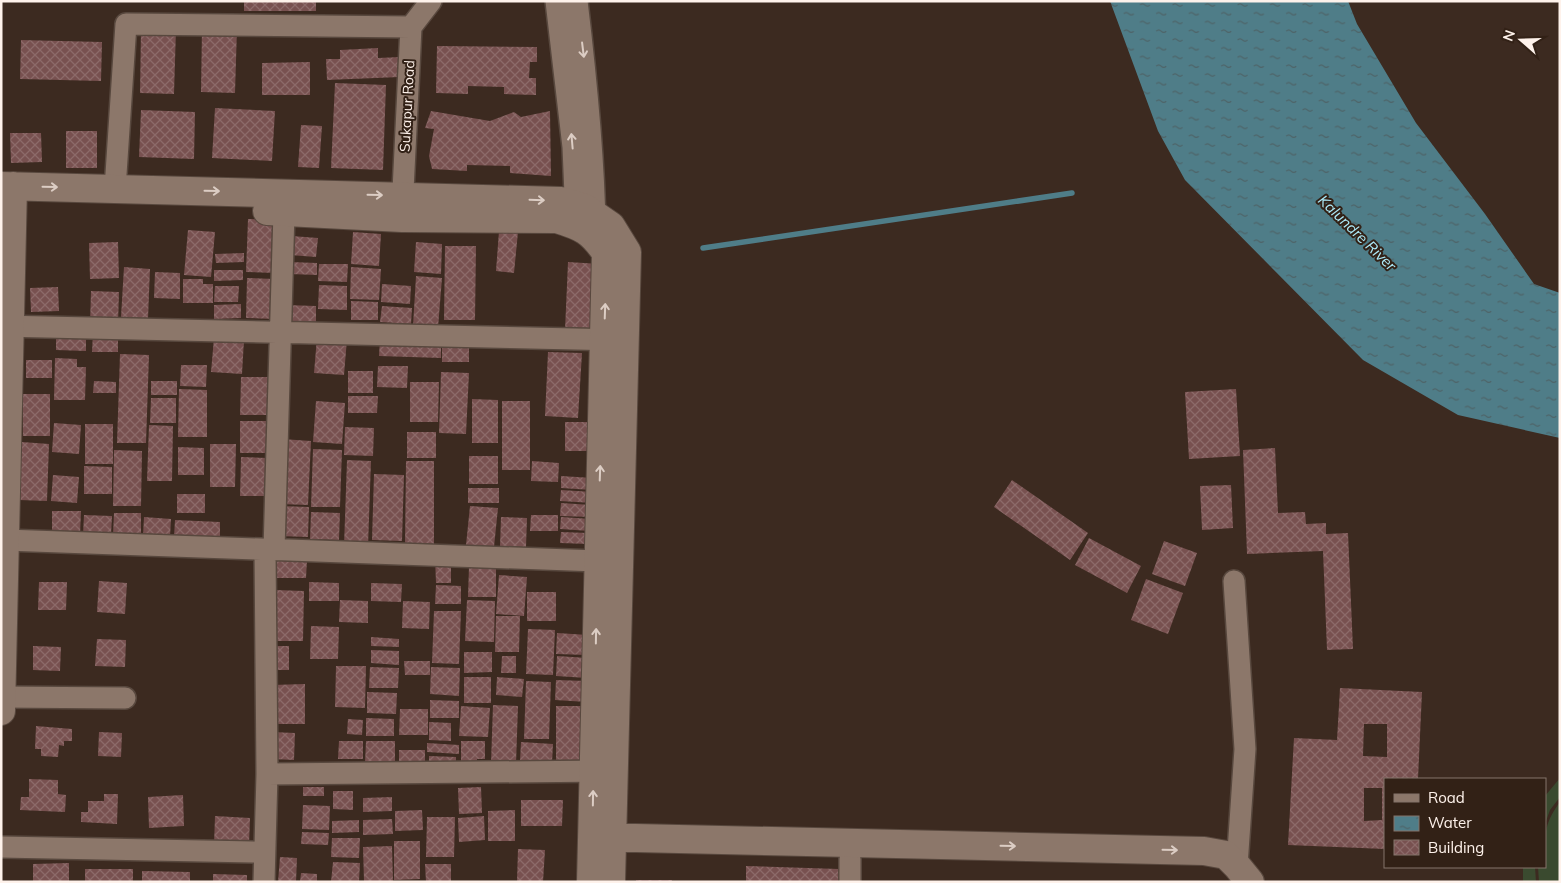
<svg xmlns="http://www.w3.org/2000/svg" width="1561" height="883" viewBox="0 0 1561 883" font-family="Mulish,sans-serif">
  <style>
    .green { fill: #3a4a2f }
    .water { fill: url(#water-ripples) }
    .lines { fill: none; stroke-linecap: round; stroke-linejoin: round }
    .stream { stroke: #4f7d88; stroke-width: 5.5 }
    .building { fill: url(#building-cross-hatch); fill-rule: evenodd }
    .minor-casing { stroke: #58483e; stroke-width: 24 }
    .tertiary-casing { stroke: #58483e; stroke-width: 30 }
    .minor { stroke: #8c776a; stroke-width: 21 }
    .tertiary { stroke: #8c776a; stroke-width: 28 }
    .oneway { stroke: #dccdc4 }
    .labels { text-anchor: middle; stroke-width: 4; stroke-linejoin: round; paint-order: stroke }
    .street-label { font-size: 14px; fill: #fef2eb; stroke: #322116 }
    .water-label { font-size: 15px; font-style: italic; fill: #adecfb; stroke: #322116 }
  </style>
  <defs>
    <pattern id="water-ripples" width="26" height="14" patternUnits="userSpaceOnUse" patternTransform="scale(1.25)"><rect width="26" height="14" fill="#4f7d88"/><path d="M2 4q2-2 4 0t4 0M15 11q2-2 4 0t4 0" fill="none" stroke="#4e6367"/></pattern>
    <pattern id="building-cross-hatch" width="8" height="8" patternUnits="userSpaceOnUse" patternTransform="scale(1.25)"><rect width="8" height="8" fill="#785150"/><path d="M0 0l8 8M0 8l8-8" fill="none" stroke="#8c6a69"/></pattern>
  </defs>
  <rect width="100%" height="100%" fill="#3c2a20"/>
  <path class="green" d="M1560,778V797L1550,810L1545,824V796Z
    M1560,802V882H1539L1538,867H1545C1545,838 1542,826 1560,802Z
    M1523,867H1535L1536,882H1523Z"/>
  <path class="water" d="M1110,1H1348L1357,24L1416,123L1485,214L1534,284L1560,293V438L1458,415L1363,360L1185,180L1158,131Z"/>
  <g class="lines">
    <path class="stream" d="M703,248L1072,193"/>
  </g>
  <path class="building" d="M244,1H316V11H244Z
    M202,28H237L235,93L201,92Z
    M141,29H176L174,94L140,93Z
    M21,40L102,42L101,81L20,79Z
    M437,46L537,47V62H530L529,78H536V95L504,94V87L468,86V94L436,93Z
    M378,48V58L400,57V77L327,80L326,59H340V50Z
    M310,62V95H262V63Z
    M335,83L386,85L383,170L331,168Z
    M215,108L275,111L272,161L212,158Z
    M141,110L195,112L194,159L139,157Z
    M431,111L490,121L514,112L521,117L550,111L551,176L510,173V166L467,165V171L432,169L429,156L434,129L425,128Z
    M301,125L322,126L319,168L298,167Z
    M66,131H97V168H66Z
    M10,133H41L42,162L11,163Z
    M248,219L277,220L275,273L246,272Z
    M188,230L215,232L211,277L184,275Z
    M499,231L518,232L514,273L496,271Z
    M353,232L381,234L379,266L351,264Z
    M292,236L318,238L316,257L290,255Z
    M118,242L119,278L90,279L89,243Z
    M416,242L442,244L441,274L414,272Z
    M445,246H476L475,320H444Z
    M244,253V262L216,263L215,254Z
    M290,262L317,263V275L289,274Z
    M568,262L600,264L597,331L565,330Z
    M319,264H348L347,282L318,281Z
    M124,267L150,269L148,319L121,317Z
    M351,267L381,269L379,300L350,299Z
    M214,270H243V280L214,281Z
    M155,272L180,273V299L154,298Z
    M416,276L442,278L438,328L413,326Z
    M247,278L275,279L274,319L246,318Z
    M183,279H203V284H213V303H183Z
    M382,284L411,286L410,304L381,302Z
    M319,285L347,286V310L318,309Z
    M215,286H239L238,302H214Z
    M58,287L59,311L31,312L30,288Z
    M91,291L119,292L118,325L90,324Z
    M351,301L378,302V320H351Z
    M241,304V318L214,319V305Z
    M286,305L316,306V322H286Z
    M382,306L412,308L411,324L380,322Z
    M93,332H118V352H92Z
    M56,334H86V351L56,350Z
    M317,337L347,339L344,375L314,373Z
    M214,338L244,340L242,374L211,372Z
    M380,339L441,342V358L379,356Z
    M442,345L469,346V362H442Z
    M548,352L582,353L578,418L545,416Z
    M120,354L149,355L146,443H117Z
    M55,358L77,359V367H86L85,400H54Z
    M26,360H52V378H26Z
    M181,365H207L206,387L180,386Z
    M378,366H408L407,388L377,387Z
    M348,371H373V393H348Z
    M441,372L469,373L466,434L439,433Z
    M241,377H271L270,415H240Z
    M94,381L116,382V393H93Z
    M151,381H177V395H151Z
    M410,382H439L438,422H410Z
    M179,389L207,390V437H178Z
    M1236,389L1240,456L1189,459L1185,392Z
    M23,394H50V436H23Z
    M348,396H378L377,413H348Z
    M151,398H176V423H150Z
    M472,399L498,400V443H472Z
    M316,401L345,403L342,444L313,442Z
    M502,401H530V470H502Z
    M240,421H271V453H240Z
    M565,422H591V451H565Z
    M54,423L81,425L79,454L52,452Z
    M85,424H113V464H85Z
    M149,425L173,426L172,481H147Z
    M345,427L374,428L373,456L344,455Z
    M407,432H436V458H407Z
    M282,439L311,441L308,505L279,504Z
    M22,442L49,444L47,501L19,500Z
    M210,444H236L235,487H210Z
    M178,447L204,448V475H178Z
    M1275,448L1278,513L1305,512L1306,524L1326,523V534L1348,533L1353,649L1327,650L1323,551L1247,554L1243,450Z
    M313,449L342,450L340,507H311Z
    M114,450L142,451L141,506H113Z
    M469,456H498V484H469Z
    M241,457L267,458L266,496H240Z
    M347,460L371,461L368,547L344,546Z
    M406,461H434V545H405Z
    M532,461L559,463L558,482L531,481Z
    M84,466L112,467V494H84Z
    M374,474L404,475L402,541L372,540Z
    M53,475L79,477L77,503L51,501Z
    M561,476L593,478L592,490L561,488Z
    M1012,480L1088,533L1070,560L994,507Z
    M1231,485L1233,528L1202,530L1200,486Z
    M468,488H499V503H468Z
    M561,490L593,492V503L560,501Z
    M177,494H205V513H177Z
    M561,503L591,505V517L560,516Z
    M281,506L309,507L308,537L279,536Z
    M470,506L498,508L494,547L466,545Z
    M52,511H81L80,536L52,535Z
    M311,512L340,513L339,540L310,539Z
    M114,513H141V535H113Z
    M84,515L112,516L111,535H83Z
    M531,515H558V531H530Z
    M144,517L171,519L170,537L143,536Z
    M501,517L527,518L526,547L500,546Z
    M561,517L591,519L590,531L560,529Z
    M175,520L220,522V538L174,537Z
    M561,532L588,533V544L560,543Z
    M1089,538L1141,566L1127,593L1075,565Z
    M1164,541L1197,553L1185,586L1152,574Z
    M435,558H451V583H436Z
    M275,559L307,560L306,578H275Z
    M469,566H496V597H468Z
    M499,575L527,577L524,616L496,614Z
    M1146,579L1183,593L1168,634L1131,620Z
    M99,581L127,583L125,614L97,612Z
    M39,582H67L66,610H38Z
    M309,582L339,583V601H309Z
    M371,583L402,584L401,602L371,601Z
    M436,585L461,586V604H435Z
    M276,590L304,591L303,641H275Z
    M527,592H556V621H527Z
    M340,600L368,601V623L339,622Z
    M467,600L495,601L494,642L465,641Z
    M403,601L430,602L429,629L402,628Z
    M434,611H461L459,664L432,663Z
    M496,616H520L519,652H495Z
    M311,626L339,627L338,659H310Z
    M528,629L555,630L553,675L526,674Z
    M557,633L588,635L587,655L556,654Z
    M371,637L399,639V647L371,646Z
    M97,639L126,640L125,667L95,666Z
    M33,646L61,647L60,671L33,670Z
    M275,646H289V670H275Z
    M371,650L399,651V665L371,663Z
    M464,652H492V672L464,673Z
    M502,656H516V673H501Z
    M557,656L588,658L587,678L556,676Z
    M404,661H430V675H405Z
    M336,666H366L365,708L335,707Z
    M370,667L399,668L398,688H369Z
    M431,667L460,668L459,696L430,694Z
    M464,677H491V703H464Z
    M497,677L524,679L522,697L496,695Z
    M556,680L588,681L587,702L555,700Z
    M526,681L551,682L549,739H524Z
    M305,684V724H272V685Z
    M1340,688L1422,692L1418,779H1385V849L1288,845L1294,738L1337,740ZM1364,724H1387V757L1363,756ZM1364,788H1382V820L1364,821Z
    M367,692L397,693L396,714L367,713Z
    M430,700L459,701V718H430Z
    M493,705L518,706L516,764L491,763Z
    M461,706L490,708L488,737L459,736Z
    M556,706H583V767H556Z
    M400,709H428V735H399Z
    M366,718L394,719V736H366Z
    M348,719L363,720L362,735L347,734Z
    M429,722L451,723V741L429,740Z
    M36,726L72,729V741H64V746L59,745L58,757L41,756V749H35Z
    M99,732L122,733L121,757L98,756Z
    M272,732L295,733L294,760L272,759Z
    M339,741H363V759H338Z
    M366,741H395V763H365Z
    M461,741H485V759H477V770H461Z
    M521,742L553,744L552,763L520,761Z
    M427,743L459,745V754L427,752Z
    M399,750H425V763H399Z
    M429,756L456,757V767L429,766Z
    M29,779L58,780V794L66,795L65,812L20,810L21,797H29Z
    M303,787H324V796H303Z
    M481,787L482,813L459,814L458,788Z
    M333,791H353V810L333,809Z
    M104,794H118L117,824L81,822V812H88V801H104Z
    M183,795L184,826L149,828L148,797Z
    M392,797V811L363,812V798Z
    M521,800H563L562,826H521Z
    M303,805L330,806L329,830L302,829Z
    M422,810L423,830L395,831V811Z
    M515,810V841H488V811Z
    M215,816L250,818L249,846L214,845Z
    M484,816L485,840L459,842L458,818Z
    M427,817H455L454,857H426Z
    M392,819L393,834L363,835V820Z
    M359,820V832L332,833V821Z
    M302,832L329,833L328,845L301,844Z
    M332,838H360L359,858L331,857Z
    M394,841H420V879L394,880Z
    M392,846L393,881H364L363,847Z
    M518,849L545,850L543,882L517,881Z
    M280,857L297,858L296,882H278Z
    M333,862L360,863L359,882H331Z
    M69,863V882H33V864Z
    M425,864H451V882H426Z
    M746,866L839,869L838,882H746Z
    M85,869H133V882H85Z
    M142,871L190,872V882H142Z
    M301,873L317,874V882H300Z
    M213,874L247,875V882H213Z
    M636,880H672V882H636Z"/>
  <g class="lines">
    <g class="minor-casing">
      <path id="minor" d="M556,1L573,147L576,219
        M577,1C586,76 594,152 595,228
        M115,189L126,24L411,27
        M402,211L411,27L431,1
        M1,326L620,340
        M5,540L598,561
        M274,550L284,212
        M1234,581L1245,749L1237,866
        M2,697L125,698
        M267,774L608,771
        M1,847L253,852
        M264,882L267,774L265,550
        M850,882V859"/>
    </g>
    <g class="tertiary-casing">
      <path id="tertiary" d="M1,186L561,201L585,208L611,226L627,252L611,882
        M267,211L402,218L557,219C583,227 591,231 606,253L591,882
        M1,711L13,186
        M593,837L1204,851L1226,855L1237,866L1250,882"/>
    </g>
    <use href="#minor" class="minor"/>
    <use href="#tertiary" class="tertiary"/>
  </g>
  <defs><path id="oneway-shaft" d="M-6 0H5M1.5-3L5.5 0L1.5 3" fill="none" stroke-width="1.6" stroke-linecap="round" stroke-linejoin="round" transform="scale(1.25)"/></defs>
  <g class="oneway">
    <use href="#oneway-shaft" transform="translate(583 50) rotate(83)"/>
    <use href="#oneway-shaft" transform="translate(572 141) rotate(-95)"/>
    <use href="#oneway-shaft" transform="translate(50 187) rotate(1)"/>
    <use href="#oneway-shaft" transform="translate(212 191) rotate(1)"/>
    <use href="#oneway-shaft" transform="translate(375 195) rotate(1)"/>
    <use href="#oneway-shaft" transform="translate(537 200) rotate(2)"/>
    <use href="#oneway-shaft" transform="translate(605 311) rotate(-88)"/>
    <use href="#oneway-shaft" transform="translate(600 473) rotate(-88)"/>
    <use href="#oneway-shaft" transform="translate(596 636) rotate(-89)"/>
    <use href="#oneway-shaft" transform="translate(593 798) rotate(-89)"/>
    <use href="#oneway-shaft" transform="translate(1008 846) rotate(1)"/>
    <use href="#oneway-shaft" transform="translate(1170 850) rotate(1)"/>
  </g>
  <g class="labels">
    <g class="street-label">
      <text transform="translate(407 106) rotate(-87)" y="5">Sukapur Road</text>
    </g>
    <g class="water-label">
      <text transform="translate(1357 233) rotate(44)" y="5">Kalundre River</text>
    </g>
  </g>
  <rect width="1561" height="883" fill="none" stroke="#fef2eb" stroke-width="5"/>
  <rect x="1384" y="778" width="162" height="90" fill="#322116" stroke="#84756b"/>
  <rect x="1394" y="794" width="25" height="8" fill="#8c776a" stroke="#84756b"/>
  <text x="1428" y="803" font-size="15" fill="#fef2eb">Road</text>
  <rect x="1394" y="816" width="25" height="15" fill="url(#water-ripples)" stroke="#84756b"/>
  <text x="1428" y="828" font-size="15" fill="#fef2eb">Water</text>
  <rect x="1394" y="840" width="25" height="15" fill="url(#building-cross-hatch)" stroke="#84756b"/>
  <text x="1428" y="853" font-size="15" fill="#fef2eb">Building</text>
  <g transform="translate(1521 40) rotate(290)" stroke="#322116" stroke-width="4" paint-order="stroke">
  <path d="M0-4L9 19L0 12L-9 19Z" fill="#fef2eb"/>
  <text y="-8" font-size="14" font-weight="bold" text-anchor="middle" fill="#fef2eb">N</text>
  </g>
</svg>
